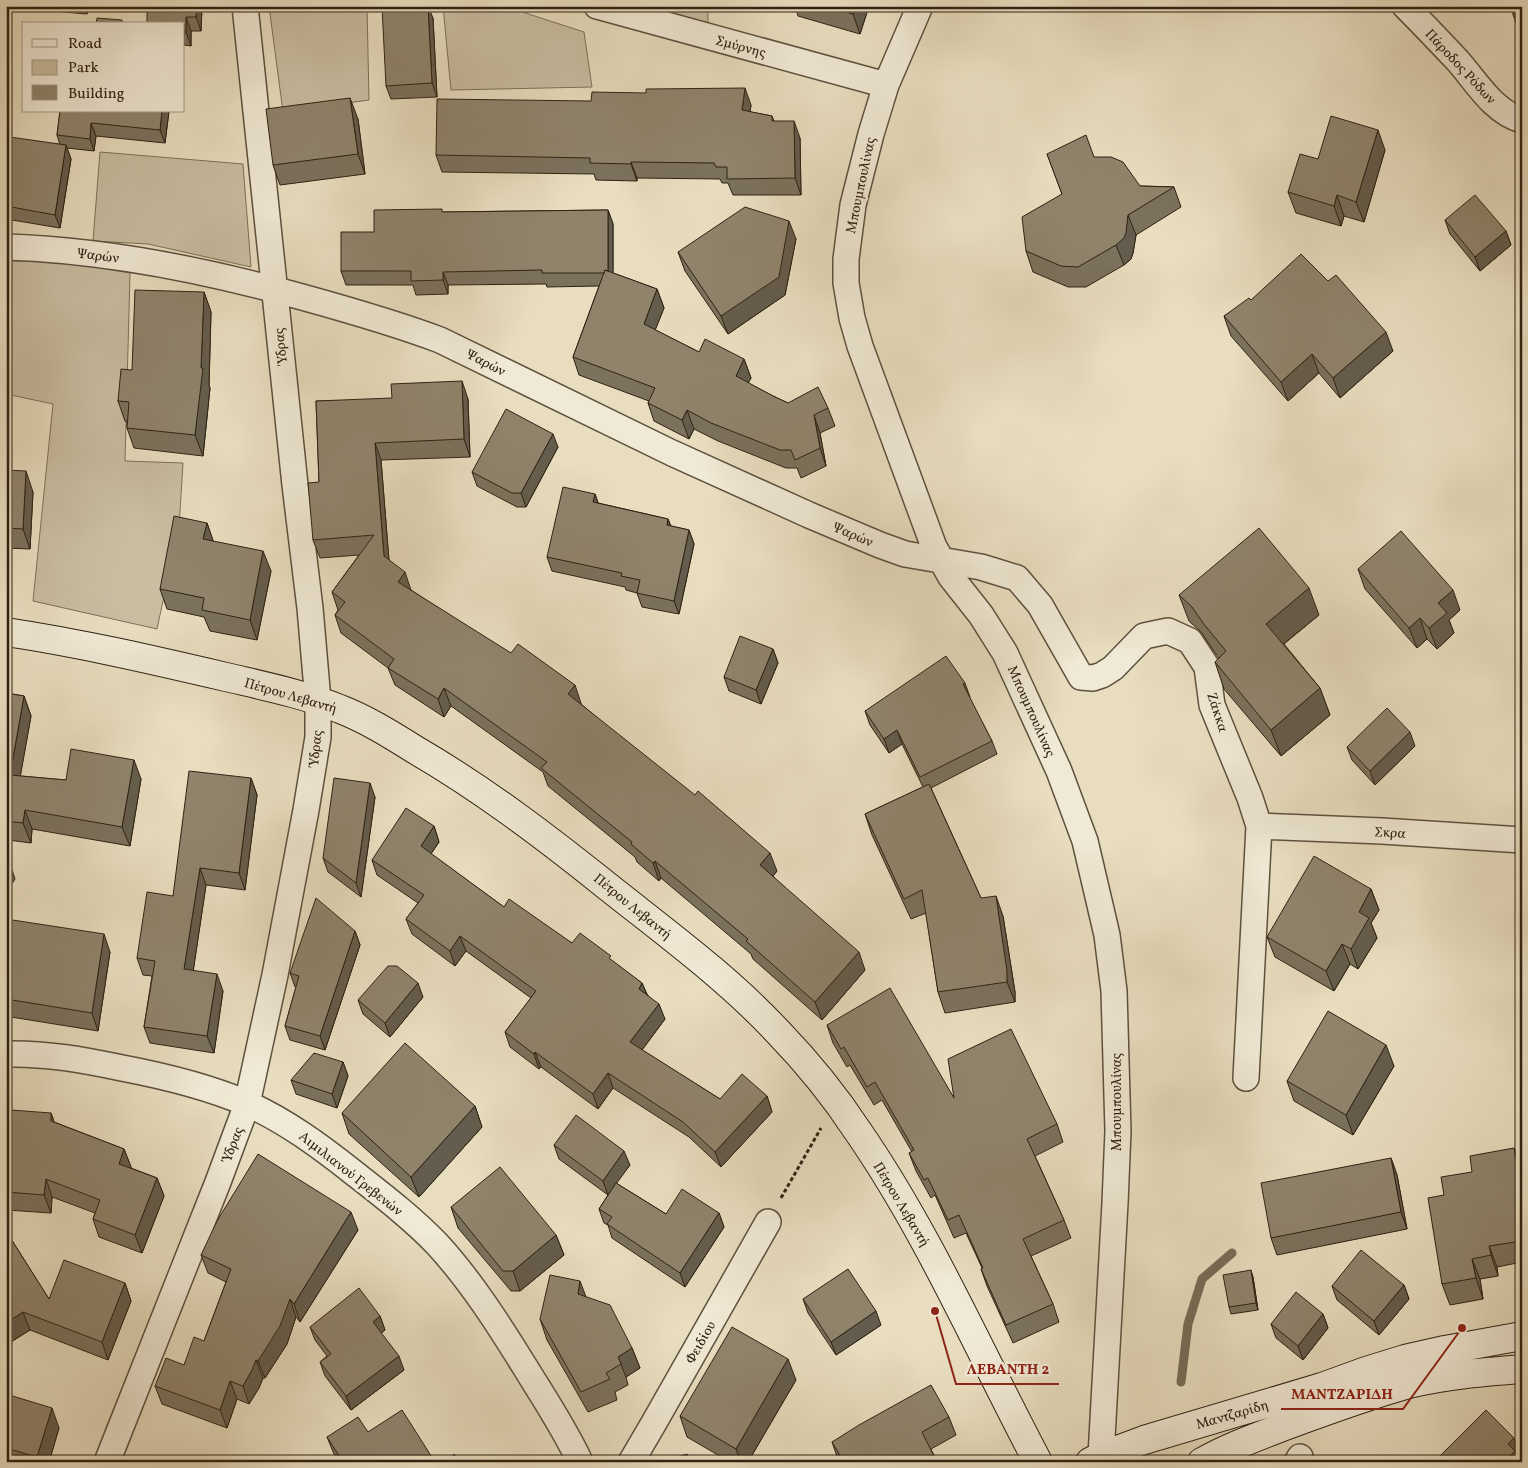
<svg xmlns="http://www.w3.org/2000/svg" width="1528" height="1468" viewBox="0 0 1528 1468" font-family="Vollkorn,serif">
  <style>
    .green { fill: #c9bda2; stroke: #7c705a }
    .lines { fill: none; stroke-linecap: round; stroke-linejoin: round }
    .stream { stroke: #786c57; stroke-width: 9 }
    .street-casing { stroke: #5d513e; stroke-width: 28 }
    .secondary-casing { stroke: #2f2213; stroke-width: 30 }
    .path { stroke: #2f2213; stroke-width: 3; stroke-dasharray: 4 2.5; stroke-linecap: butt }
    .street { stroke: #f0e9d5; stroke-width: 25 }
    .secondary { stroke: #f0e9d5; stroke-width: 28 }
    .wall { fill: #7b715d; stroke: #2f2213 }
    .shaded-wall { fill: #645c4c; stroke: #2f2213 }
    .building { fill: #8f836c; stroke: #2f2213 }
    .labels { text-anchor: middle; stroke-width: 5; stroke-linejoin: round; paint-order: stroke }
    .street-label { font-size: 14px; fill: #2f2213; stroke: #f0e9d5 }
    .leader { fill: none; stroke: #8f2418; stroke-width: 2 }
    .callout-dot { fill: #8f2418; stroke: #f0e9d5; stroke-width: 2 }
    .callout-label { font-size: 15px; text-anchor: middle; font-weight: bold; fill: #8f2418; stroke: #f0e9d5; stroke-width: 5; stroke-linejoin: round; paint-order: stroke }
  </style>
  <rect width="100%" height="100%" fill="#e8ddbf"/>
  <filter id="stains"><feTurbulence type="fractalNoise" baseFrequency=".004" numOctaves="4"/><feColorMatrix values="0 0 0 0 .2 0 0 0 0 .09 0 0 0 0 .02 0 0 0 .5 -.17"/></filter>
  <radialGradient id="worn" r=".72"><stop offset=".6" stop-color="#630" stop-opacity="0"/><stop offset="1" stop-color="#630" stop-opacity=".3"/></radialGradient>
  <path class="green" d="M269,6H367L369,100L283,112Z
    M443,6H504L584,32L592,87L451,90Z
    M649,6H708V23Z
    M100,152L243,164L251,267L148,244L93,241Z
    M6,261H62L130,273L125,461L183,463L179,527L157,629L33,601L53,404L6,394Z"/>
  <g class="lines">
    <path class="stream" d="M1181,1382L1188,1324L1202,1279L1232,1253"/>
    <g class="street-casing">
      <path id="street" d="M597,6L886,85
        M920,6L886,85L871,134L853,205L846,259V283L852,318L860,346L934,547L951,577L981,615L1005,653L1059,771L1085,841L1107,935L1114,991L1118,1131L1115,1203L1101,1456
        M1405,6C1423,24 1440,42 1457,60C1476,81 1493,112 1522,120
        M6,247C107,250 205,270 302,297C349,310 395,323 440,340L672,453L809,515L880,545L905,554L981,567L1017,578L1040,605L1081,677L1093,678L1102,675L1113,668L1144,636L1168,631L1190,641L1207,667L1212,705L1250,798L1259,826L1246,1078
        M1259,826L1382,831L1522,840
        M6,1054C46,1053 84,1060 122,1068C164,1076 206,1086 246,1103C286,1121 320,1146 354,1173C382,1195 412,1218 437,1244C471,1281 499,1325 525,1367C544,1398 565,1429 580,1462
        M107,1462L218,1182L247,1104L275,975L306,810L318,737V701L310,608L295,485L245,6
        M631,1462L655,1421L768,1222
        M1297,1462L1300,1457"/>
    </g>
    <g class="secondary-casing">
      <path id="secondary" d="M6,632C80,643 153,660 226,677C264,686 304,694 340,709C366,719 390,734 414,749C481,788 542,834 602,882C662,930 726,976 778,1032C807,1062 834,1095 857,1130C929,1234 979,1351 1038,1462
        M1090,1462L1101,1456L1144,1440L1322,1387L1366,1371L1405,1359L1445,1350L1522,1336
        M1202,1462C1230,1446 1262,1435 1293,1423C1331,1409 1369,1395 1409,1384C1445,1375 1484,1372 1522,1369"/>
    </g>
    <path class="path" d="M781,1198L821,1128"/>
    <use href="#street" class="street"/>
    <use href="#secondary" class="secondary"/>
  </g>
  <path class="wall" d="M6,6H88L87,14L6,7Z
    M147,6H202L201,31H191V46L184,45V24Z
    M795,6H869L860,34L798,16Z
    M1510,6H1522V29L1516,23Z
    M433,18L437,97L391,99L386,86Z
    M751,105L750,112L772,116L774,121L800,138L801,195H733L728,183H722L720,179L637,178V181L596,180L594,174L442,172L436,155Z
    M60,111H169L165,143L96,136L94,151L67,148L71,159L60,228L6,219V160L60,145L57,135Z
    M358,119L365,174L280,185L273,165Z
    M1385,150L1364,222L1344,216L1341,226L1296,213L1288,192L1318,159Z
    M1047,154L1094,157L1140,186L1174,187L1181,207L1136,235L1133,253L1131,259L1124,265L1086,287H1068L1033,272L1026,251L1062,194Z
    M608,210L613,224V273L657,289L664,308L655,330L699,352L744,359L751,378L748,383L773,396L788,403L828,408L835,426L820,433L826,466L801,478L797,468H786L718,441L694,429L689,439L654,421L648,403L649,401L579,375L573,357L599,286L547,287L546,284L448,285V294L416,295L413,285H346L341,271L374,232L443,212Z
    M1445,220L1506,231L1511,245L1480,271L1450,234Z
    M796,239L785,295L728,334L685,271L678,252Z
    M1328,281L1393,351L1340,398L1319,373L1288,401L1231,336L1224,316L1251,300Z
    M204,292L211,312L209,385L210,388L203,456L134,448L127,428V422L125,421L118,401L132,370Z
    M468,399L470,457L381,460L389,560L411,590L581,703V704L777,871L773,876L865,970L822,1020L753,959L751,954L661,878L659,881L637,862L635,857L548,786L543,772L451,706L444,717L395,685L388,668L341,633L335,615L338,610L332,592L359,555L320,558L313,540L319,482L316,401Z
    M558,447L526,507H517L477,486L472,472Z
    M6,470L33,492L30,549L6,548Z
    M595,494L598,503L668,519L671,526L689,530L694,544L679,614L642,607L637,593L626,590L625,587L552,571L547,557Z
    M207,523L213,541L271,571L257,640L210,631L204,617L167,609L160,589Z
    M1358,569L1460,610L1449,620L1454,633L1437,649L1427,639L1417,648L1365,589Z
    M1179,595L1319,615L1284,644L1320,688L1330,715L1281,756L1224,689L1215,662L1219,658L1213,650L1202,633L1189,621Z
    M773,649L778,663L761,704L729,691L724,677Z
    M6,693L24,696L31,716L20,776L66,780L141,779L130,846L32,829L31,843L8,840L6,837Z
    M969,697L992,741L997,754L931,788L981,898L1003,916L1015,992V1002L945,1013L938,992L926,913L911,919L872,835L865,814L923,787L902,744L889,753L870,725L865,711Z
    M1415,746L1375,785L1352,760L1347,747Z
    M251,778L257,795L245,890L206,885L193,971L223,991L214,1053L150,1043L144,1027L152,976L143,975L137,958L173,896Z
    M375,797L361,897L328,872L323,858Z
    M434,826L439,842L431,854L504,907L572,943L612,961L642,983L647,994L665,1019L642,1050L720,1099L767,1096L772,1112L721,1167L689,1137L613,1088L598,1109L541,1067L539,1069L510,1047L505,1032L531,998L466,951L455,966L412,934L406,919L418,903L377,875L372,860Z
    M1371,889L1379,910L1371,923L1377,938L1358,969L1350,964L1334,991L1275,957L1267,937Z
    M6,919L110,952L98,1031L11,1017L6,1019Z
    M355,931L360,945L325,1050L290,1040L285,1026L296,987H295L290,973Z
    M423,997L390,1037L363,1014L358,1000Z
    M827,1025L954,1098L1057,1124L1063,1142L1035,1156L1064,1220L1071,1238L1031,1256L1053,1304L1059,1322L1013,1343L987,1286L981,1269L982,1268L966,1233L954,1238L935,1195L931,1198L916,1171L909,1153L912,1152L882,1100L874,1105L850,1065L847,1067L833,1043Z
    M343,1062L348,1076L337,1108L296,1094L291,1080Z
    M1394,1066L1353,1135L1294,1101L1287,1081Z
    M475,1106L482,1127L419,1197L349,1134L342,1113Z
    M51,1113L54,1122L124,1149L131,1167V1168L157,1178L164,1196L142,1253L99,1237L93,1219L95,1213L52,1197L51,1213L6,1210V1126H10Z
    M554,1145L630,1165L616,1183L666,1214L719,1213L724,1227L685,1287L612,1238L608,1225L604,1223L599,1209L608,1195L559,1159Z
    M1391,1158L1397,1175L1407,1229L1277,1255L1271,1238Z
    M1522,1168V1262L1497,1267L1498,1276L1480,1279L1483,1299L1450,1305L1442,1284L1444,1195Z
    M451,1207L556,1235L564,1255L520,1291H511L458,1228Z
    M358,1230L300,1322L296,1317L287,1344L265,1378H263L259,1388L249,1404L237,1399L227,1428L162,1404L155,1386L184,1365L204,1341L226,1282L208,1273L201,1255Z
    M6,1231L49,1299L125,1283L131,1301L108,1360L30,1330L6,1345Z
    M1253,1277L1258,1310L1231,1314L1229,1307Z
    M1404,1285L1409,1299L1379,1335L1337,1300L1332,1286Z
    M586,1297L632,1348L640,1368L626,1377L628,1385L615,1392L617,1400L588,1412L547,1340L540,1319Z
    M803,1299L881,1325L836,1355L808,1313Z
    M1323,1314L1328,1328L1303,1360L1276,1338L1271,1324Z
    M380,1316L385,1330L381,1333L404,1370L351,1410L325,1376L320,1362L327,1356L315,1340L310,1327Z
    M796,1380L748,1462H730L687,1437L680,1416Z
    M6,1394L59,1428L49,1462H6Z
    M949,1417L956,1435L931,1449L937,1462H839L832,1442Z
    M368,1432L435,1462H338L334,1454L327,1437Z"/>
  <path class="shaded-wall" d="M84,6H88L87,14Z
    M197,6H202L201,31L196,17Z
    M428,6L433,18L437,97L432,83Z
    M855,6H869L860,34L853,14Z
    M186,17L191,31V46L186,32Z
    M745,88L751,105L748,127L742,110Z
    M350,98L358,119L365,174L358,154Z
    M162,111H169L165,143L160,130Z
    M794,121L800,138L801,195L795,178Z
    M91,123L96,136L94,151L90,139Z
    M1378,130L1385,150L1364,222L1356,202Z
    M66,145L71,159L60,228L55,215Z
    M631,162L637,178V181L631,164Z
    M1337,195L1344,216L1341,226L1334,206Z
    M608,210L613,224V286L608,272Z
    M1128,215L1136,235L1133,253L1131,259L1124,265L1116,245Z
    M789,221L796,239L785,295L728,334L721,316Z
    M1506,231L1511,245L1480,271L1475,257Z
    M443,272L448,285V294L443,280Z
    M657,289L664,308L650,343L644,324Z
    M204,292L211,312L209,385L210,388L203,456L195,435L201,368Z
    M1386,332L1393,351L1340,398L1333,378Z
    M1312,354L1319,373L1288,401L1281,382Z
    M744,359L751,378L742,394L736,376Z
    M462,381L468,399L470,457L464,439Z
    M687,410L694,429L689,439L682,420Z
    M814,415L820,433L826,466L820,448Z
    M553,434L558,447L526,507L521,493Z
    M375,443L381,460L390,574L384,556Z
    M26,471L33,492L30,549L23,529Z
    M595,494L600,508L593,502Z
    M668,519L673,533L667,525Z
    M207,523L214,543L203,539Z
    M689,530L694,544L679,614L674,601Z
    M263,551L271,571L257,640L250,620Z
    M405,572L411,590L404,600L398,582Z
    M1309,588L1319,615L1276,650L1266,624Z
    M1453,590L1460,610L1449,620L1454,633L1437,649L1429,628L1438,603Z
    M1420,618L1427,639L1417,648L1409,628Z
    M773,649L778,663L761,704L756,690Z
    M965,683L970,697L963,684Z
    M575,685L581,703L575,712L568,694Z
    M444,688L451,706L444,717L438,699Z
    M1320,688L1330,715L1281,756L1271,730Z
    M24,696L31,716L17,795L10,775Z
    M897,730L902,744L889,753L884,739Z
    M1410,732L1415,746L1375,785L1370,771Z
    M134,760L141,779L130,846L122,827Z
    M251,778L257,795L245,890L239,873Z
    M370,783L375,797L361,897L356,883Z
    M25,810L32,829L31,843L23,823Z
    M434,826L439,842L426,861L421,846Z
    M770,853L777,871L767,883L760,865Z
    M9,860L15,879L6,893V864Z
    M655,861L661,878L659,881L653,863Z
    M200,868L206,885L191,986L184,969Z
    M1371,889L1379,910L1371,923L1377,938L1358,969L1351,949L1359,912Z
    M996,896L1003,916L1015,992V1002L1007,982Z
    M355,931L360,945L325,1050L320,1036Z
    M104,934L110,952L98,1031L92,1013Z
    M460,936L466,951L455,966L450,951Z
    M1342,944L1350,964L1334,991L1326,971Z
    M859,952L865,970L822,1020L815,1002Z
    M217,974L223,991L214,1053L207,1036Z
    M418,983L423,997L390,1037L385,1023Z
    M642,983L648,998L639,989Z
    M659,1004L665,1019L636,1058L630,1042Z
    M1386,1045L1394,1066L1353,1135L1346,1115Z
    M535,1052L541,1067L539,1069L534,1054Z
    M343,1062L348,1076L337,1108L332,1094Z
    M608,1073L613,1088L598,1109L593,1094Z
    M767,1096L772,1112L721,1167L715,1152Z
    M475,1106L482,1127L419,1197L411,1177Z
    M51,1113L58,1132L51,1121Z
    M1514,1148L1522,1168V1192Z
    M124,1149L131,1167L126,1182L119,1164Z
    M624,1151L630,1165L608,1195L603,1181Z
    M1391,1158L1397,1175L1407,1229L1401,1212Z
    M157,1178L164,1196L142,1253L135,1235Z
    M46,1179L52,1197L51,1213L44,1195Z
    M351,1212L358,1230L300,1322L294,1304Z
    M719,1213L724,1227L685,1287L680,1273Z
    M556,1235L564,1255L520,1291L513,1271Z
    M1489,1246L1497,1267L1498,1276L1491,1255Z
    M1472,1259L1480,1279L1483,1299L1476,1278Z
    M1251,1270L1253,1277L1258,1310L1256,1303Z
    M580,1281L588,1302L578,1294Z
    M125,1283L131,1301L108,1360L102,1342Z
    M1404,1285L1409,1299L1379,1335L1374,1321Z
    M290,1299L296,1317L287,1344L265,1378L258,1361Z
    M876,1311L881,1325L836,1355L831,1342Z
    M23,1312L30,1330L6,1345V1323Z
    M1323,1314L1328,1328L1303,1360L1298,1346Z
    M380,1316L385,1330L378,1336L373,1322Z
    M632,1348L640,1368L626,1377L618,1357Z
    M399,1356L404,1370L351,1410L346,1396Z
    M788,1359L796,1380L748,1462H741L736,1449Z
    M256,1360L263,1378L259,1388L249,1404L243,1386Z
    M230,1381L237,1399L227,1428L220,1410Z
    M52,1408L59,1428L49,1462H38L37,1457Z
    M1514,1438L1521,1458L1519,1462H1504L1508,1444Z"/>
  <path class="building" d="M147,6H197L196,17H186V32H184V24H147Z
    M393,6H428L432,83L386,86L382,7Z
    M827,6H855L853,14Z
    M1512,6H1522V18Z
    M97,18L122,20V24H96Z
    M745,88L742,110L772,116V121H794L795,178L727,179V167H716L714,163L631,162V164L590,163V158L436,155L437,99L591,101L592,92L646,93V89Z
    M350,98L358,154L273,165L266,109Z
    M60,111H162L160,130L91,123L90,139L57,135Z
    M1331,116L1378,130L1356,202L1337,195L1334,206L1288,192L1300,154L1318,159Z
    M1086,135L1094,157H1111L1123,162L1140,186L1174,187L1128,215L1126,233L1124,238L1116,245L1078,267L1061,266L1026,251L1022,217L1062,194L1047,154Z
    M10,137L66,145L55,215L6,206V160Z
    M1475,195L1506,231L1475,257L1445,220Z
    M745,207L789,221L779,277L721,316L678,252Z
    M442,209V212L608,210V271L605,270L604,273H542V270L443,272V280L411,281V271H341V232H374V210Z
    M1301,254L1328,281L1336,275L1386,332L1333,378L1312,354L1281,382L1224,316L1249,298L1251,300Z
    M605,270L657,289L644,324L699,352L705,339L744,359L736,376L773,396L788,403L818,387L828,408L814,415L820,448L795,460L791,450H780L711,423L687,410L682,420L648,403L655,388L573,357Z
    M135,290L204,292L201,368H203L195,435L127,428L129,402L118,401L121,369L132,370Z
    M462,381L464,439L375,443L384,556L405,572L398,582L511,653L518,644L575,685L568,694L695,795L698,791L770,853L760,865L859,952L815,1002L746,941L748,939L655,861L653,863L631,844L632,842L541,768L547,762L444,688L438,699L388,668L394,659L335,615L345,602L332,592L374,535L313,540L308,483L319,482L316,401L392,398L391,384Z
    M506,409L553,434L521,493H512L472,472Z
    M6,470L26,471L23,529L6,528Z
    M563,487L595,494L593,502L668,519L667,525L689,530L674,601L637,593L640,580L621,576L622,573L547,557Z
    M174,516L207,523L203,539L263,551L250,620L202,610L204,598L160,589Z
    M1259,528L1309,588L1266,624L1320,688L1271,730L1215,662L1226,651L1203,623L1192,607L1179,595Z
    M1401,531L1453,590L1438,603L1447,613L1429,628L1420,618L1409,628L1358,569Z
    M740,636L773,649L756,690L724,677Z
    M946,656L965,683L963,684L992,741L920,777L897,730L884,739L865,711Z
    M6,693L24,696L10,775L66,780L71,749L134,760L122,827L25,810L23,823L6,821Z
    M1387,708L1410,732L1370,771L1347,747Z
    M189,771L251,778L239,873L200,868L184,969L217,974L207,1036L144,1027L155,961L137,958L147,892L173,896Z
    M334,778L370,783L356,883L323,858Z
    M929,784L981,898L996,896L1007,971V982L938,992L922,890L904,899L865,814Z
    M406,808L434,826L421,846L504,907L509,899L572,943L580,933L611,956L609,958L642,983L639,989L659,1004L630,1042L720,1099L742,1074L767,1096L715,1152L683,1122L608,1073L593,1094L535,1052L534,1054L505,1032L536,991L460,936L450,951L406,919L424,895L372,860Z
    M1314,856L1371,889L1359,912L1369,918L1351,949L1342,944L1326,971L1267,937Z
    M316,898L355,931L320,1036L285,1026L299,976L290,973Z
    M6,919L104,934L92,1013L6,999Z
    M388,966H397L418,983L385,1023L358,1000Z
    M890,988L954,1098L948,1059L1011,1029L1057,1124L1027,1139L1064,1220L1023,1239L1053,1304L1006,1325L981,1269L983,1268L959,1215L948,1220L928,1178L924,1180L909,1153L914,1150L875,1082L867,1087L844,1047L841,1049L827,1025Z
    M1328,1011L1386,1045L1346,1115L1287,1081Z
    M405,1043L475,1106L411,1177L342,1113Z
    M314,1053L343,1062L332,1094L291,1080Z
    M11,1110L51,1113V1121L124,1149L119,1164L157,1178L135,1235L93,1219L100,1200L46,1179L44,1195L6,1192V1126H10Z
    M576,1115L624,1151L603,1181L554,1145Z
    M1514,1148L1522,1192V1241L1489,1246L1491,1255L1472,1259L1476,1278L1442,1284L1428,1198L1444,1195L1441,1177L1472,1172L1470,1156Z
    M258,1154L351,1212L294,1304L290,1299L280,1326L258,1361L256,1360L252,1370L243,1386L230,1381L220,1410L155,1386L166,1358L184,1365L194,1337L204,1341L231,1269L201,1255L217,1221Z
    M1391,1158L1401,1212L1271,1238L1261,1183Z
    M500,1167L556,1235L513,1271H503L451,1207Z
    M616,1183L666,1214L682,1189L719,1213L680,1273L607,1224L612,1217L599,1209Z
    M6,1231L49,1299L64,1260L125,1283L102,1342L23,1312L6,1323Z
    M1361,1250L1404,1285L1374,1321L1332,1286Z
    M848,1269L876,1311L831,1342L803,1299Z
    M1251,1270L1256,1303L1229,1307L1223,1275Z
    M550,1275L580,1281L578,1294L610,1305L632,1348L618,1357L621,1364L606,1373L610,1379L581,1392L540,1319Z
    M359,1288L380,1316L373,1322L399,1356L346,1396L320,1362L331,1354L310,1327Z
    M1296,1292L1323,1314L1298,1346L1271,1324Z
    M732,1327L788,1359L736,1449L680,1416Z
    M931,1385L949,1417L922,1432L937,1462H844L832,1442L859,1425Z
    M6,1394L52,1408L37,1457L6,1448Z
    M402,1410L435,1462H343L327,1437L358,1417L368,1432Z
    M1486,1410L1514,1438L1508,1444L1515,1451L1504,1462H1434Z
    M454,1454L463,1462H448Z
    M687,1454L689,1462H663Z"/>
  <g class="labels">
    <g class="street-label">
      <text transform="translate(741 46) rotate(15)" y="5">Σμύρνης</text>
      <text transform="translate(1461 66) rotate(47)" y="5">Πάροδος Ρόδων</text>
      <text transform="translate(860 185) rotate(-78)" y="5">Μπουμπουλίνας</text>
      <text transform="translate(98 255) rotate(7)" y="5">Ψαρών</text>
      <text transform="translate(280 346) rotate(-96)" y="5">Ύδρας</text>
      <text transform="translate(486 362) rotate(27)" y="5">Ψαρών</text>
      <text transform="translate(853 534) rotate(23)" y="5">Ψαρών</text>
      <text transform="translate(291 695) rotate(16)" y="5">Πέτρου Λεβαντή</text>
      <text transform="translate(1032 711) rotate(66)" y="5">Μπουμπουλίνας</text>
      <text transform="translate(1218 712) rotate(72)" y="5">Ζάκκα</text>
      <text transform="translate(315 748) rotate(-84)" y="5">Ύδρας</text>
      <text transform="translate(1390 832) rotate(3)" y="5">Σκρα</text>
      <text transform="translate(633 906) rotate(39)" y="5">Πέτρου Λεβαντή</text>
      <text transform="translate(1116 1102) rotate(-90)" y="5">Μπουμπουλίνας</text>
      <text transform="translate(232 1144) rotate(-69)" y="5">Ύδρας</text>
      <text transform="translate(351 1173) rotate(38)" y="5">Αιμιλιανού Γρεβενών</text>
      <text transform="translate(902 1204) rotate(59)" y="5">Πέτρου Λεβαντή</text>
      <text transform="translate(700 1342) rotate(-60)" y="5">Φειδίου</text>
      <text transform="translate(1232 1414) rotate(-16)" y="5">Μαντζαρίδη</text>
    </g>
  </g>
  <path class="leader" d="M935 1311L956 1384H1059M1462 1328L1403 1409H1281"/>
  <g class="callout-dot">
    <circle cx="935" cy="1311" r="5"/>
    <circle cx="1462" cy="1328" r="5"/>
  </g>
  <g class="callout-label">
    <text x="1008" y="1374">ΛΕΒΑΝΤΗ 2</text>
    <text x="1342" y="1399">ΜΑΝΤΖΑΡΙΔΗ</text>
  </g>
  <rect width="1528" height="1468" fill="none" stroke="#e8ddbf" stroke-width="25"/>
  <rect x="8" y="8" width="1513" height="1453" fill="none" stroke="#2f2213" stroke-width="2.5"/>
  <rect x="12" y="12" width="1503" height="1443" fill="none" stroke="#2f2213"/>
  <rect x="22" y="22" width="162" height="90" fill="#f0e9d5" stroke="#a39987"/>
  <rect x="32" y="39" width="25" height="8" fill="#f0e9d5" stroke="#a39987"/>
  <text x="68" y="48" font-size="15" fill="#2f2213">Road</text>
  <rect x="32" y="60" width="25" height="15" fill="#c9bda2" stroke="#a39987"/>
  <text x="68" y="72" font-size="15" fill="#2f2213">Park</text>
  <rect x="32" y="85" width="25" height="15" fill="#8f836c" stroke="#a39987"/>
  <text x="68" y="98" font-size="15" fill="#2f2213">Building</text>
  <rect width="100%" height="100%" filter="url(#stains)"/>
  <rect width="100%" height="100%" fill="url(#worn)"/>
</svg>
